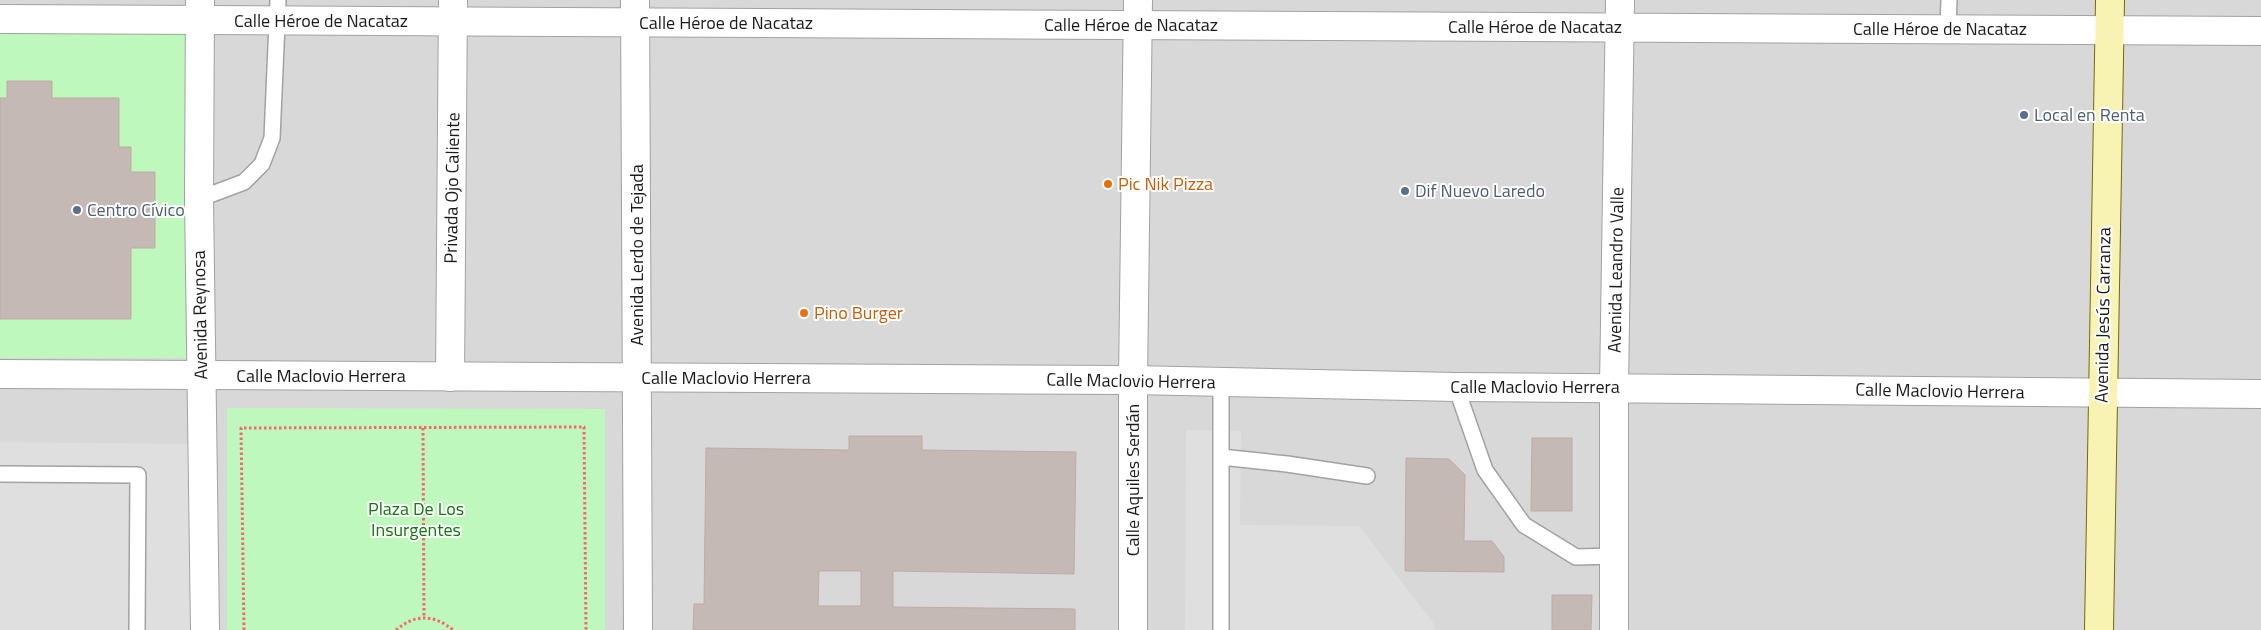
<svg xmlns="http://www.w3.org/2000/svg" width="2261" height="630" viewBox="0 0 2261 630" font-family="'Titillium Web',sans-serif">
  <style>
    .residential { fill: #d9d8d8 }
    .park { fill: #bff8bc }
    .parking { fill: #dfdfdf }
    .building { fill: #c4b9b4; stroke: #beaca3; fill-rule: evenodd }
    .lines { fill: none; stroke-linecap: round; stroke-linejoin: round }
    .service-casing { stroke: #a2a2a2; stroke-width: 18 }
    .minor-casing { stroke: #a2a2a2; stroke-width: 30 }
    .tertiary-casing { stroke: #a2a2a2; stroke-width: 30 }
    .secondary-casing { stroke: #6e6d06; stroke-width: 30 }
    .path { stroke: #f8666a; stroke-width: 3; stroke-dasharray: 2.5 2.5; stroke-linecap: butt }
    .service { stroke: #fff; stroke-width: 15 }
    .minor { stroke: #fff; stroke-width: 28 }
    .tertiary { stroke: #fff; stroke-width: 28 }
    .secondary { stroke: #f8f3b3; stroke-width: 28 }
    .service-dot { fill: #5c6f8a; stroke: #fff; stroke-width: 2 }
    .food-dot { fill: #e8710a; stroke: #fff; stroke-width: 2 }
    .labels { text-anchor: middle; stroke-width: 4; stroke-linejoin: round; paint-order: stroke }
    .street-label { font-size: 18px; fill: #1b1b1b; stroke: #fff }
    .service-label { font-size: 18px; fill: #4e5e75; stroke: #fff; text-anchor: start }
    .food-label { font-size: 18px; fill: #c56008; stroke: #fff; text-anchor: start }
    .park-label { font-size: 18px; fill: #11760c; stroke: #fff }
  </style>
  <rect width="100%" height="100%" fill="#ede7e0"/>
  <path class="residential" d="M0,0H2261V630H0Z"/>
  <path class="park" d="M0,31H185L186,358H0Z
    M227,408L605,409V630H227Z"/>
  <path class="parking" d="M1186,430L1241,431L1240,525L1359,526L1435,625L1434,630H1185Z
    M0,442L192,444L190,630H0Z"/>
  <path class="building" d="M7,81H52V98H119V147H131V172H155V248H131V319H0V98H7Z
    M849,436H922V450L1076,452L1074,574L893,571V607L1075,609V630H693L694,604H704L706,448L849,450ZM819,571H861V606H818Z
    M1532,438H1572V511H1531Z
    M1406,458L1449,459L1465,475L1464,541H1492L1504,557V572L1405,571Z
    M1552,595H1592L1591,630H1552Z"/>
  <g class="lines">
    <g class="service-casing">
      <path id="service" d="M1948,30L1949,0
        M199,199L244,182L262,164L272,138L278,0
        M1221,382V630
        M1456,387L1485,470L1524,525L1576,557L1614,556
        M1221,457L1287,464L1367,476
        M0,474L138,475L137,630"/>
    </g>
    <g class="minor-casing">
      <path id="minor" d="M200,0L199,199L205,630
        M635,0L638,630
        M450,377L453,0
        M1133,630V380L1138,0"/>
    </g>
    <g class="tertiary-casing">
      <path id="tertiary" d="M0,19L2261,31
        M0,374L1133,380L1456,387L2261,394
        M1614,630V387L1620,0"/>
    </g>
    <g class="secondary-casing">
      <path id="secondary" d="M2099,630L2110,0"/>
    </g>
    <path class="path" d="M423,428L424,618
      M244,630L241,428L584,427L586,630
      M396,630C415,614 434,614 453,630"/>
    <use href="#service" class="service"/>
    <use href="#minor" class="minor"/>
    <use href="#tertiary" class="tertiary"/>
    <use href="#secondary" class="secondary"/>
  </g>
  <g class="service-dot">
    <circle cx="2024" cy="115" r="5"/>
    <circle cx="1405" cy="191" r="5"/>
    <circle cx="77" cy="210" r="5"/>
  </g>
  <g class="food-dot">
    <circle cx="1108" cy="184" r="5"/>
    <circle cx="804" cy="313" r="5"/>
  </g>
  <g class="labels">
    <g class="street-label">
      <text x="321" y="27">Calle Héroe de Nacataz</text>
      <text x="726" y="29">Calle Héroe de Nacataz</text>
      <text x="1131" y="31">Calle Héroe de Nacataz</text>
      <text x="1535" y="33">Calle Héroe de Nacataz</text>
      <text x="1940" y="35">Calle Héroe de Nacataz</text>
      <text transform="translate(452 188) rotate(-89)" y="6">Privada Ojo Caliente</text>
      <text transform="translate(637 255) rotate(-90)" y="6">Avenida Lerdo de Tejada</text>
      <text transform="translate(1616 270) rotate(-89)" y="6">Avenida Leandro Valle</text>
      <text transform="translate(200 315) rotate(-91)" y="6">Avenida Reynosa</text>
      <text transform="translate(2103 315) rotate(-89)" y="6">Avenida Jesús Carranza</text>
      <text x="321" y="382">Calle Maclovio Herrera</text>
      <text x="726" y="384">Calle Maclovio Herrera</text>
      <text transform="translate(1131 381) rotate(1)" y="6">Calle Maclovio Herrera</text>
      <text x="1535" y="393">Calle Maclovio Herrera</text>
      <text transform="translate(1940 391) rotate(1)" y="6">Calle Maclovio Herrera</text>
      <text transform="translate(1133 480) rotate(-90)" y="6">Calle Aquiles Serdán</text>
    </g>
    <g class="service-label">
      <text x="2034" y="121">Local en Renta</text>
      <text x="1415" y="197">Dif Nuevo Laredo</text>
      <text x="87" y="216">Centro Cívico</text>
    </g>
    <g class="food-label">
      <text x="1118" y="190">Pic Nik Pizza</text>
      <text x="814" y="319">Pino Burger</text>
    </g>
    <g class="park-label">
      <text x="416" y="515">Plaza De Los<tspan x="416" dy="21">Insurgentes</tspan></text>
    </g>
  </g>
</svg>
